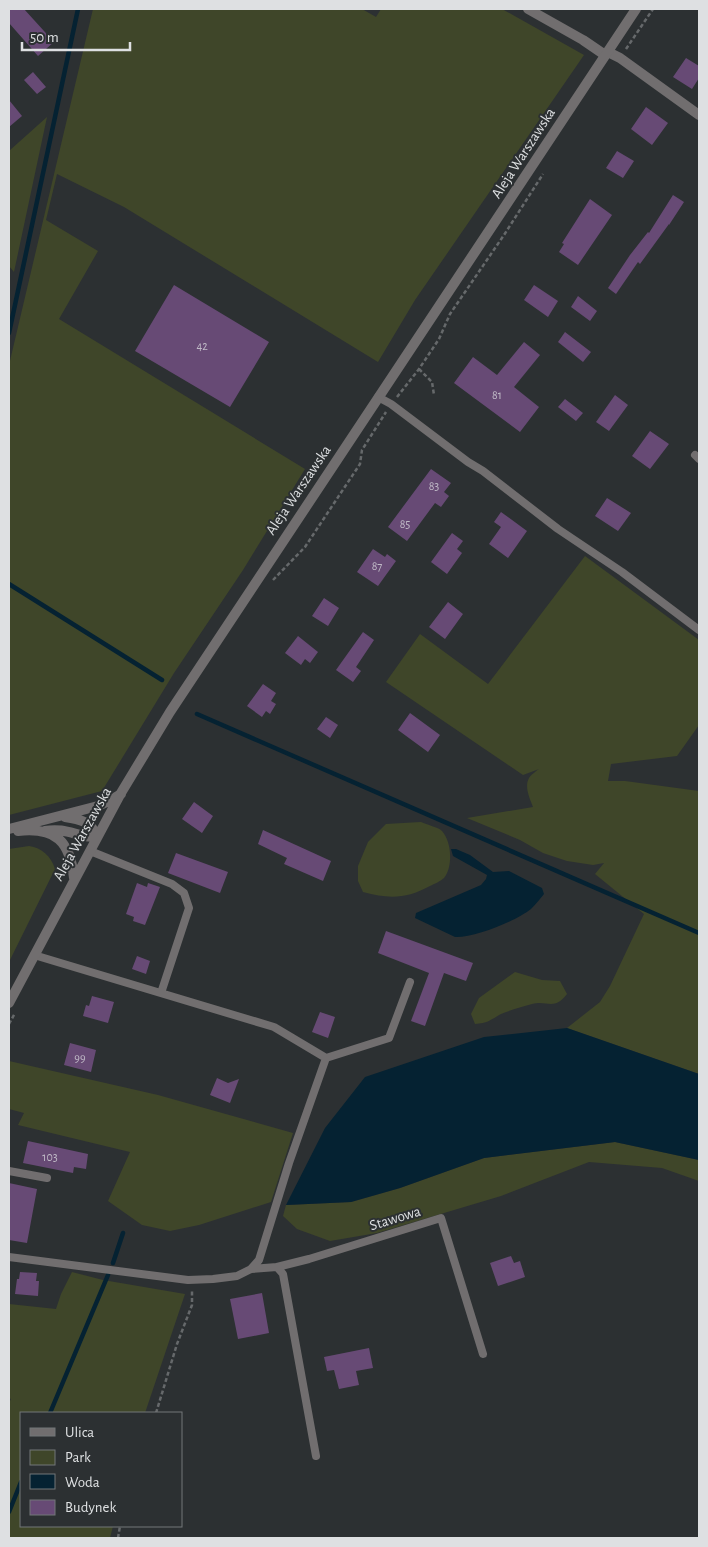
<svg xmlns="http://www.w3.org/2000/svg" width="708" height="1547" viewBox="0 0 708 1547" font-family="'Alegreya Sans',sans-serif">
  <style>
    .green { fill: #3f4629 }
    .water { fill: #052232 }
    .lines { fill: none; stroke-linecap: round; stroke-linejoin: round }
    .stream { stroke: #052232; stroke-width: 4.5 }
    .building { fill: #674a75 }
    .path { stroke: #66696b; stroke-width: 2.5; stroke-dasharray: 4 2.5; stroke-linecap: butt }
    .service { stroke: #716e6f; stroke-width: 8 }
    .minor { stroke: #716e6f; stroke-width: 10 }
    .tertiary { stroke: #716e6f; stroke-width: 10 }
    .labels { text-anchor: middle; stroke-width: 4; stroke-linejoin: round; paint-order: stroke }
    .number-label { font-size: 12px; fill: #c0bac7 }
    .street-label { font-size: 15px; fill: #dee0e2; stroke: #2c3032 }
  </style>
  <rect width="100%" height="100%" fill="#2c3032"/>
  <path class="green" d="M93,9H362L376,17L381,9H502L584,55L415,300L378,362L124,207L57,174L46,220L98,251L59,319L305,469L243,570L174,673L102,791L9,815V365Z
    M47,117L14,272L9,266V151Z
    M585,556L699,640V725L677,756L611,764L608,781H625L699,791V1074L567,1028L600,1002L610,986L644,914L595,874L604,863L593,865L567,861L543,853L520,840L467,818L533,807C530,799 524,787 529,778C531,775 536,771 539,769L523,775L386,682L420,634L488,684Z
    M421,822C427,825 438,827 442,831C452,842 453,867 444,878C441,881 434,884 430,886C406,899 389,899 363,892L358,881V866L368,842L386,824Z
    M29,846C42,848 51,856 55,869L9,962V849Z
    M515,972L542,980L560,981L567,994C554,1011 548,1000 532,1004C521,1007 511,1010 501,1014C490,1020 489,1023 475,1024L471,1014L479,998Z
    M9,1061L158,1095L293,1133L271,1202L199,1225L170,1231L142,1225L108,1201L130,1152L18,1125L24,1113L9,1109Z
    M615,1142L699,1160V1181L662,1168L589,1162L501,1196L377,1233L330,1241L297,1229L283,1216L286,1205L351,1202L400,1188L484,1158Z
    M72,1272L103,1280L185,1294L145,1413H21V1526H113L110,1538H9V1403L11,1399L9,1398V1304L56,1309L61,1294Z"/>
  <path class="water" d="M451,849H456L470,855L493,872L509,871L542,888L544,894C540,899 536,904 531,909C516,921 474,938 455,937L415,918L416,913L481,885L486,879L487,875L453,856Z
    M567,1028L699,1074V1160L615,1142L484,1158L400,1188L351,1202L286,1205L325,1128L365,1077L484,1037Z"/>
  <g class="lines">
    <path class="stream" d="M9,333L78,9
      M9,584L162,680
      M197,714L699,933
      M113,1263L123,1233
      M50,1413L108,1275
      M9,1512L21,1482"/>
  </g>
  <path class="building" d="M9,9H24L54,42L38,56L9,23Z
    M686,58L699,66V78L692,89L673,77Z
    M33,72L46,87L37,94L24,80Z
    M9,100L22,116L9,127Z
    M646,107L668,123L652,145L631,129Z
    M617,151L634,161L623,178L606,168Z
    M673,195L684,202L669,225V224L640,264L638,262L616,294L608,288L630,255L648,232L649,233Z
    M590,199L612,215L578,265L559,252L564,244L562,243Z
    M174,285L269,342L230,407L135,351Z
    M534,285L558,301L548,317L524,300Z
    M578,296L597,311L590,321L571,307Z
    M565,332L591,352L583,362L558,342Z
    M524,342L540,355L514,387L539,407L520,432L454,383L473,357L497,375Z
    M615,395L628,405L609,431L596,422Z
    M565,399L583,413L576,421L558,407Z
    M650,431L669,444L650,469L632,456Z
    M431,469L451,483L444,492L449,496L441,507L435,503L407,541L388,527Z
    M607,498L631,513L618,531L595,516Z
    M501,512L527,531L508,558L489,544L501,527L494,522Z
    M452,533L463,541L457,549L462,553L447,574L431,562Z
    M373,549L385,557L387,554L396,561L378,586L357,572Z
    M324,598L339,608L328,626L312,616Z
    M448,602L463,614L445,639L429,627Z
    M363,632L374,640L356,667L361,671L353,682L336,670Z
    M298,636L318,652L310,663L305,659L301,665L285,653Z
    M263,684L276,693L271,701L276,704L270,714L266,711L262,717L247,706Z
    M410,713L440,735L428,752L398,730Z
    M326,717L338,725L330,738L317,729Z
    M194,802L213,816L202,833L182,819Z
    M263,830L331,861L323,881L284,864L287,858L258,844Z
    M176,853L228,872L220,893L168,873Z
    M137,883L147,887L148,883L160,887L145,925L133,921L134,917L126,914Z
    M386,931L473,963L466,981L444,973L425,1026L411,1021L429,973L378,953Z
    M137,956L150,961L146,974L132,969Z
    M92,996L114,1002L108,1023L83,1016L86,1005L89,1006Z
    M320,1012L335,1017L328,1038L312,1032Z
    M70,1043L96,1050L91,1072L64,1065Z
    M217,1078L228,1083L239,1079L230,1103L210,1095Z
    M28,1141L88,1154L86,1169L74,1167L73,1173L23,1163Z
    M9,1183L37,1189L27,1243L9,1240Z
    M511,1256L514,1263L520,1261L525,1277L498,1286L490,1263Z
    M20,1272L37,1273L36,1281H39L38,1296L15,1294L17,1279H19Z
    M262,1293L269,1333L238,1339L230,1299Z
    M369,1348L373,1368L356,1371L359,1385L339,1389L334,1370L327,1371L324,1357Z"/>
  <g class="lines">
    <path class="path" d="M626,49L653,9
      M419,369L432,382L434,395
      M397,397L419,369L439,339L450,314L504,235L543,174
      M273,580L305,547L360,464L362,450L386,412
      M9,1024L15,1013
      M156,1413L177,1344L192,1305V1291
      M118,1538L120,1526"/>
    <path class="service" d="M378,397L391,404L468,462L483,471L558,529L622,572L699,630
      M695,455L699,459
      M90,851L172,884L184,893L189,908L161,993
      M34,955L274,1027L326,1058L389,1038L410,982
      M9,1171L47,1178
      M9,1257L188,1280L213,1279L237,1276L251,1269L277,1267L309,1259L441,1218L483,1354
      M277,1267L283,1274L316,1456
      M251,1269L259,1260L289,1163L326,1058"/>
    <path class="minor" d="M528,9L583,40L605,55
      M608,52L620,58L699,115"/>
    <path class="tertiary" d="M65,817C80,819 92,822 97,837
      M9,829L98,806L111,800L121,794
      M18,831C56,827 70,841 74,878
      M45,831C67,827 78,838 97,837
      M9,1003L121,793L170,712L636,9"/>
  </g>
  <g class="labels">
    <g class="number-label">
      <text x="202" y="350">42</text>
      <text x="497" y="399">81</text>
      <text x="434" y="490">83</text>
      <text x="405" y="528">85</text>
      <text x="377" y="570">87</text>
      <text x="80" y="1062">99</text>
      <text x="50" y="1161">103</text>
    </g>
    <g class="street-label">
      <text transform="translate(523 153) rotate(-57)" y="5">Aleja Warszawska</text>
      <text transform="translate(298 490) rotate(-56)" y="5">Aleja Warszawska</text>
      <text transform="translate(82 834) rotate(-61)" y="5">Aleja Warszawska</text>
      <text transform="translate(395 1218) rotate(-17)" y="5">Stawowa</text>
    </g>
  </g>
  <rect width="708" height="1547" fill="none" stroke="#dee0e2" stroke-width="20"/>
  <rect x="20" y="1412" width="162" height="115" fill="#2c3032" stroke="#737678"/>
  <rect x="30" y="1428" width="25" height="8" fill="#716e6f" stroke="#737678"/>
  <text x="65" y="1437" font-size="15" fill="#dee0e2">Ulica</text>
  <rect x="30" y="1450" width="25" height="15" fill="#3f4629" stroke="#737678"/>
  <text x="65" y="1462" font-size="15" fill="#dee0e2">Park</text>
  <rect x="30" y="1474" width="25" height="15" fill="#052232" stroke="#737678"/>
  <text x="65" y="1487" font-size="15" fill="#dee0e2">Woda</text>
  <rect x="30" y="1500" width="25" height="15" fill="#674a75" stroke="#737678"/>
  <text x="65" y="1512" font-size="15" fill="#dee0e2">Budynek</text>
  <path d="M22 42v8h108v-8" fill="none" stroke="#dee0e2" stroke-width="2.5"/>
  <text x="30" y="42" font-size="15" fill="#dee0e2" stroke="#2c3032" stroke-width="4" paint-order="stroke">50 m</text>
</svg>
